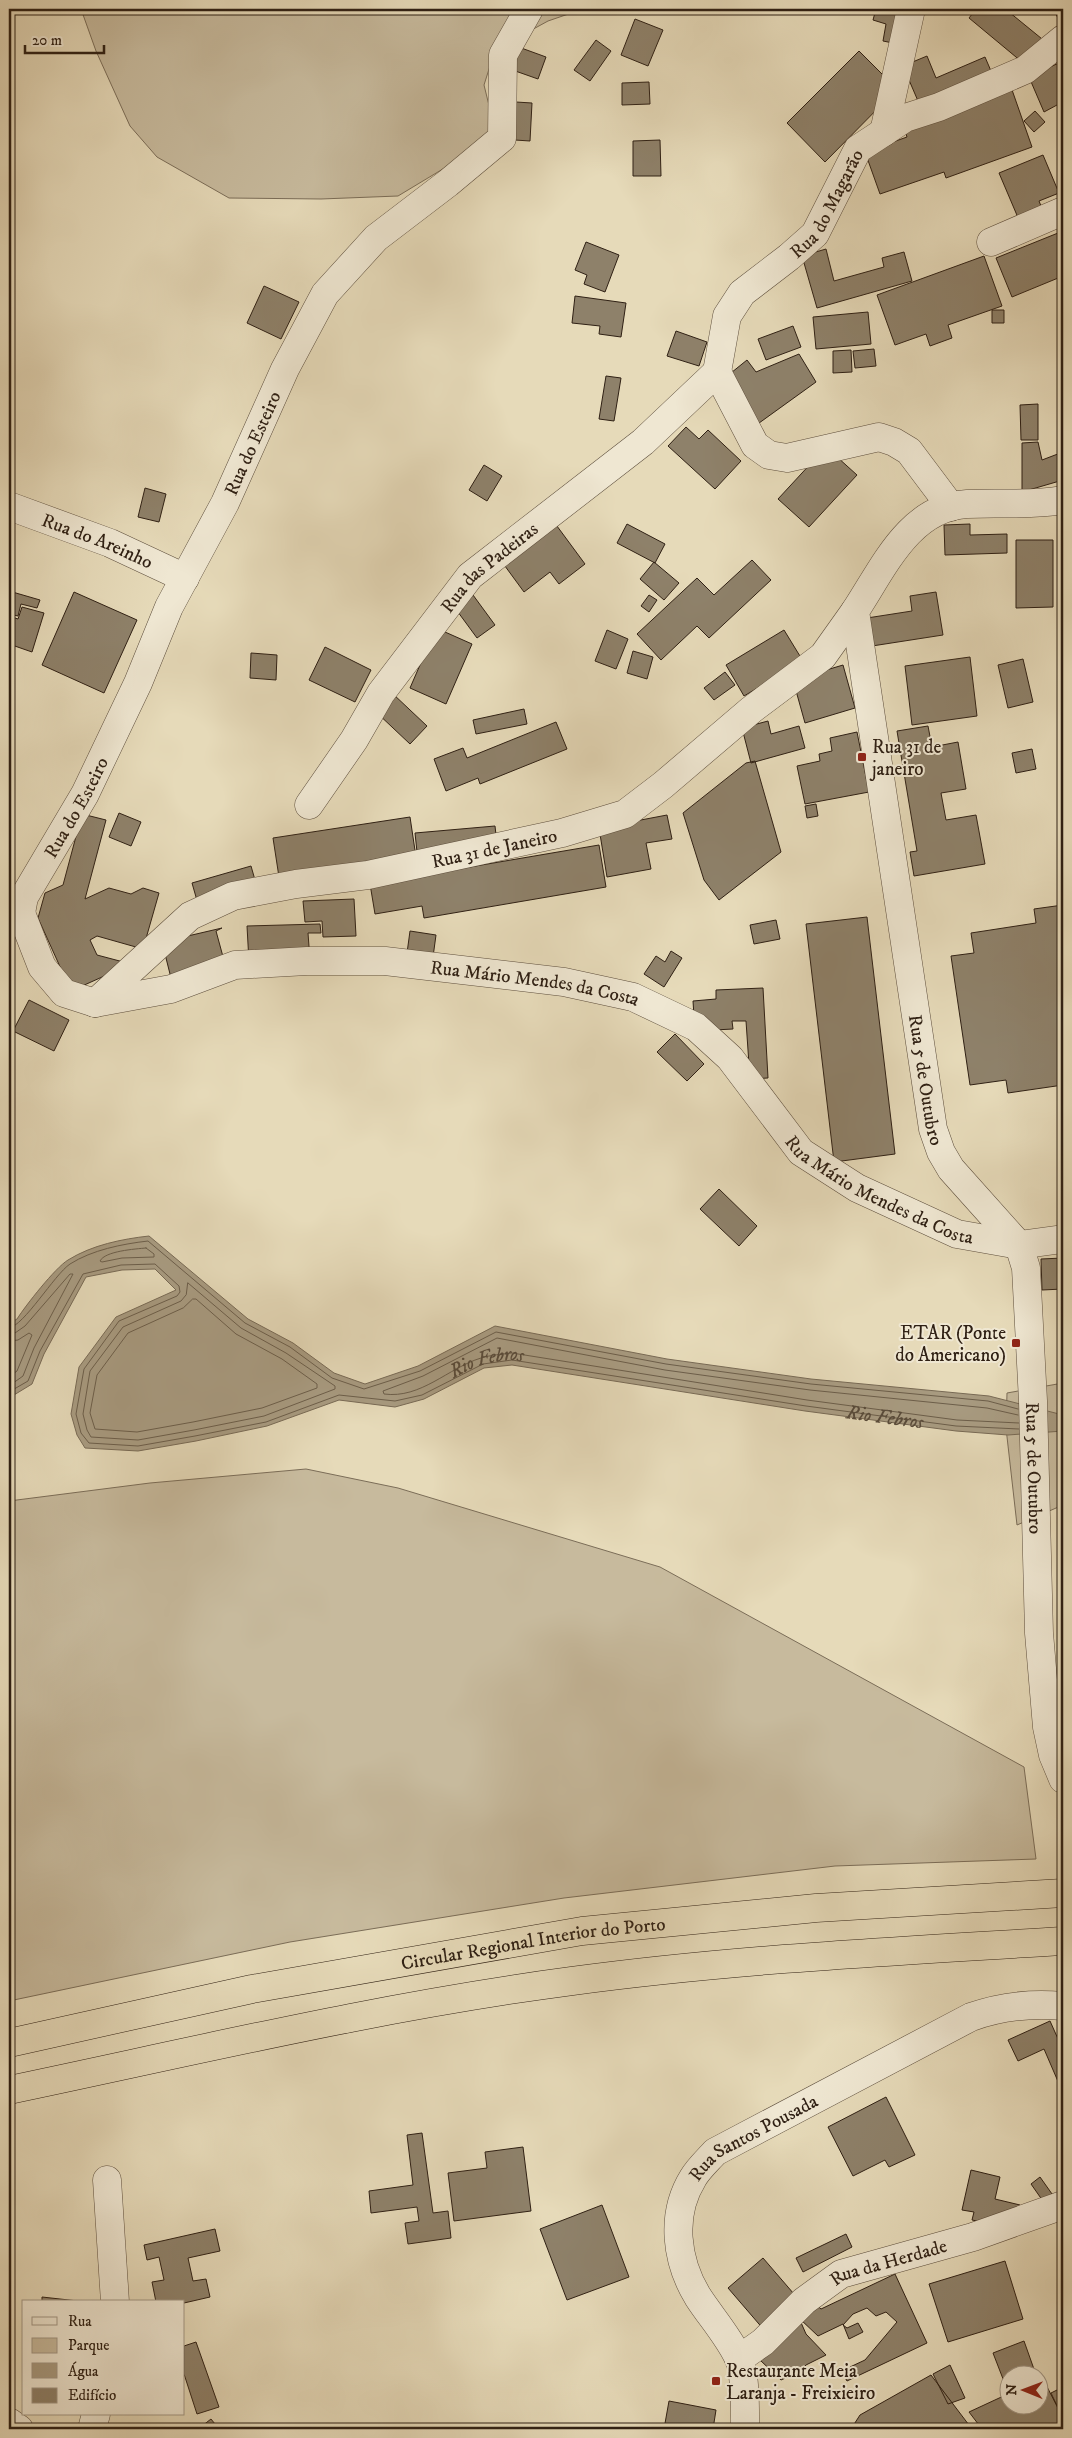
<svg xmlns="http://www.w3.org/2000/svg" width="1072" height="2438" viewBox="0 0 1072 2438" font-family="'IM FELL DW Pica',serif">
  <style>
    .green { fill: #c7ba9d; stroke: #7b6d58 }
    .water { fill: #a89b81; stroke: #786a55 }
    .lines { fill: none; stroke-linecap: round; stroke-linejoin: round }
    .shore { stroke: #6c5e4a; stroke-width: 1 }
    .building { fill: #8e816a; stroke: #2f2014 }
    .minor-casing { stroke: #5d4e3d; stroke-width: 29 }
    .tertiary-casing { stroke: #5d4e3d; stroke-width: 29 }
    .motorway-casing { stroke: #2f2014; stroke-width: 29 }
    .minor { stroke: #efe7d2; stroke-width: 28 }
    .tertiary { stroke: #efe7d2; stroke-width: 28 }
    .motorway { stroke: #e6dab9; stroke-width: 28 }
    .poi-dot { fill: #8f2418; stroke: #efe7d2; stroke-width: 2 }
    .labels { text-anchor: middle; stroke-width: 4; stroke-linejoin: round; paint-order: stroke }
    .street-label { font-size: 19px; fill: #2f2014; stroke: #efe7d2 }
    .poi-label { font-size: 19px; fill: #2f2014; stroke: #efe7d2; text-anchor: start }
    .water-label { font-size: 20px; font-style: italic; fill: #594b3a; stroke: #efe7d2 }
  </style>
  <rect width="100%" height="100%" fill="#e6dab9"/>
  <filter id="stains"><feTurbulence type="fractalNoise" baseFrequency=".004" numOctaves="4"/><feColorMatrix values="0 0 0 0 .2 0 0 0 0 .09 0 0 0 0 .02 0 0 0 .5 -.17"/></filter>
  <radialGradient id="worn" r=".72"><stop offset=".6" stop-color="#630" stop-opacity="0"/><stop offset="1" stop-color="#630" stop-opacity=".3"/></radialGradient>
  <path class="green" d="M81,9H583L548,21L495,50L484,85L495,130L491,140L398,196L321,199L229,198L157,157L130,126L96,51Z
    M1063,1383V1505L1017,1525L1006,1428L1007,1393Z
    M306,1469L398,1488L660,1567L1024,1767L1036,1859L835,1866L564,1898L290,1942L9,2001V1501L150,1483Z"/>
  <path class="water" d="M149,1236L248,1319L293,1343L334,1373L365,1384L418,1366L495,1326L667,1359L811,1379L989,1396L1063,1415V1431L1008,1435L956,1431L805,1411L512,1365L484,1368L424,1399L395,1407L339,1400L267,1426L196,1441L138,1451L85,1448L77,1435L71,1414L79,1367L116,1317L176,1290L155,1269L122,1270L86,1277L44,1354L32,1384L9,1398V1324L17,1319C26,1305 55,1268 68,1260C92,1245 122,1239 149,1236Z"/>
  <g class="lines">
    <g class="shore">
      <path d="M146,1248L154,1254V1257L122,1258L102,1262L100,1261C105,1251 135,1249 146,1248Z"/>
      <path d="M188,1283L241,1328L286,1353L335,1386V1389L264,1416L194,1430L138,1440L91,1437L87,1430L83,1414L90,1371L123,1327L181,1301L186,1295Z"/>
      <path d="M193,1299H196L236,1334L282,1359L317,1384V1388L262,1408L193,1422L137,1432L95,1429L90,1413L97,1375L128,1333L183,1308Z"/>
      <path d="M9,1328C24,1326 54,1275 70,1264C92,1250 122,1244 148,1241L245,1323L290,1347L332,1378L364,1389L420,1371L496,1332L666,1364L811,1384L988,1401L1018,1409"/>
      <path d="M9,1334L15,1333L25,1326L70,1274H73L34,1348L23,1376L9,1386"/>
      <path d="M9,1341L18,1340L29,1333L32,1335L17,1371L9,1377"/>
      <path id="s1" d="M9,1392L28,1381L40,1351L83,1274L121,1265L155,1264L179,1286L180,1292L177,1296L119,1321L84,1369L76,1414L81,1433L89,1443L138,1446L195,1436L266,1422L339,1395L395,1401L422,1395L483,1364L512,1360L806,1406L956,1426L1019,1429"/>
      <path id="s2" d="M1018,1415L987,1408L810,1390L665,1370L497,1338L423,1376L383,1391L384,1394C421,1399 448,1368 481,1358C491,1355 502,1354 512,1353L807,1400L957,1420L1019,1423"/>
    </g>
  </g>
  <path class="building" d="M876,9L900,14L893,43L883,41L886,24L873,20Z
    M976,9H1011L1009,12L1047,43L1028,67L969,18Z
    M1053,9H1063V27Z
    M635,19L663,30L648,66L621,55Z
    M596,40L611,51L590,81L574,70Z
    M513,45L546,57L538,79L504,67Z
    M859,51L897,89L825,162L787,123Z
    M927,56L936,78L985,57L994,78L921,108L903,66Z
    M1063,61V111L1057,105L1044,112L1029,77Z
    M649,82L650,104L622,105V83Z
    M1011,87L1032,147L946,178L944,172L880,194L865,152L907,137L903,125Z
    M516,102L532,103L530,141L515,140Z
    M1035,111L1045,122L1034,132L1024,121Z
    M660,140L661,176H633V141Z
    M1043,155L1059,193L1039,201L1043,211L1019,220L999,173Z
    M1063,231V276L1012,297L996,258Z
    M586,242L619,255L605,292L584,284L587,275L575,270Z
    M826,249L834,281L884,267L882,258L904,252L912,281L817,308L802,256Z
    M984,256L1002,306L948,325L952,338L930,346L926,334L895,345L877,295Z
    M264,286L299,302L281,339L247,323Z
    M575,296L626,303L621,337L599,334L600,326L572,323Z
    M992,310H1004V323H992Z
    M868,312L871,344L816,349L813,317Z
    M793,326L801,347L766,360L758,339Z
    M676,331L707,342L699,366L667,356Z
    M874,349L876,366L855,368L853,351Z
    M851,350L852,372L833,373V351Z
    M799,354L816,382L748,431L721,381L747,360L756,372Z
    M606,376L621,378L614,421L599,419Z
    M1038,404V440H1021L1020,405Z
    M686,427L699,439L708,430L741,461L715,489L668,446Z
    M1038,442L1042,460L1063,452V480L1022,492V443Z
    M826,447L857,475L809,527L778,499Z
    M484,465L502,476L487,501L469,490Z
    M145,488L166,494L159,522L138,517Z
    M554,522L585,564L559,584L550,572L524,592L502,562Z
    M627,524L665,544L655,563L617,543Z
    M970,524V535L1007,534V553L945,555L944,525Z
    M1016,540H1053V607L1016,608Z
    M752,560L771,580L709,638L697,626L661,660L637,634L697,578L714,595Z
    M654,562L679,583L664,600L640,579Z
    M9,591L40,600L37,608L21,604L18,616L9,614Z
    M74,592L137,620L104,693L42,665Z
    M936,592L943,635L872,646L867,618L912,611L910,596Z
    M473,595L495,625L477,638L455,608Z
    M649,595L657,600L649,612L641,606Z
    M22,607L44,613L32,652L9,644V616L18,619Z
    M436,628L472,644L446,704L410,688Z
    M607,630L628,639L616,669L595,661Z
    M784,630L803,661L744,696L726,665Z
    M325,647L371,670L355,702L309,680Z
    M633,651L653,657L647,679L627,673Z
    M251,653L277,655L276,680L250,678Z
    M970,657L977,716L912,725L905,666Z
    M1023,659L1033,702L1008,708L998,665Z
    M843,665L855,708L805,723L793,680Z
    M725,672L735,685L714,700L704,688Z
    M392,693L427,726L410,744L375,711Z
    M524,709L527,724L476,734L473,720Z
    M768,721L771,734L799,726L805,748L751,763L742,728Z
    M556,722L567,749L480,784L478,778L446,791L434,759L463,748L467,758Z
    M928,726L932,747L958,742L966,789L941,793L946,820L976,815L985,864L914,876L910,852L917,851L897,731Z
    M857,732L869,792L805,804L797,766L820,761L819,754L832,751L830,738Z
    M1032,749L1036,769L1016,773L1012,753Z
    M755,761L781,852L719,900L704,880L683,813L746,763Z
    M816,804L818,816L807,818L805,806Z
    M119,813L141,822L131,846L109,837Z
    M82,814L106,820L85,899L109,888L131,894L143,888L159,893L143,949L97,936L90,940L97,955L131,964L71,991L38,918L45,893L63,885Z
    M667,815L672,839L646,843L651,869L607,877L599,828Z
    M410,817L416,857L279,877L273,838Z
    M495,826L497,844L417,852L415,833Z
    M599,845L606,887L424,918L422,906L375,914L370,884Z
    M9,848L14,850L9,864Z
    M251,866L257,887L198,904L192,883Z
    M354,899L356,936L323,937L322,921L305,922L303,901Z
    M1063,905V1085L1008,1093L1006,1080L970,1085L951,956L974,953L971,933L1036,923L1034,909Z
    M867,917L895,1154L834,1162L806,924Z
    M776,920L780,939L754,944L750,925Z
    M320,924L321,933H308L310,960L249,962L247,926Z
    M222,928L216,931L225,964L171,978L162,942Z
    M410,931L436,935L433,957L407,953Z
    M671,951L682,958L664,987L644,974L656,956L665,962Z
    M763,988L768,1078L750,1079L746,1021H732L733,1029L695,1031L693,1001L716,999V990Z
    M29,1000L69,1020L54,1051L13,1031Z
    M675,1034L704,1064L687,1081L657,1052Z
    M719,1189L757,1226L739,1246L700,1209Z
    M1063,1258V1289L1042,1290L1041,1259Z
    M1050,2021L1063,2050V2093L1044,2049L1018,2061L1008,2040Z
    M886,2097L915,2155L889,2167L885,2160L853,2176L828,2127Z
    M422,2133L433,2213L448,2211L451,2238L408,2244L405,2223L419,2221L417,2207L371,2213L369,2191L413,2185L407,2135Z
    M523,2147L531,2211L454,2221L448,2173L487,2168L485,2152Z
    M971,2170L1000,2177L995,2199L1020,2205L1018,2216L987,2223L972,2220L974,2212L962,2210Z
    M1040,2177L1057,2201L1045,2204L1031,2184Z
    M602,2205L629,2277L567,2300L540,2229Z
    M215,2229L220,2251L188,2258L193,2281L206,2279L210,2297L184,2303L156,2302L152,2282L164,2280L159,2257L147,2260L144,2245Z
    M846,2234L852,2247L803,2272L796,2258Z
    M763,2258L800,2301L765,2331L728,2288Z
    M1005,2261L1023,2319L948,2342L929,2284Z
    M895,2274L927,2343L847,2381L843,2374L850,2367L865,2360L897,2322L886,2312L876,2316L867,2308L853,2314L843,2325L847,2328L858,2323L863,2332L849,2339L843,2324L818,2336L799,2318L806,2334L826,2355L806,2365L799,2372L781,2380L760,2360L813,2302L821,2309Z
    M42,2297L87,2302H42Z
    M1024,2341L1035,2372L1026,2376H1010V2382L1005,2384L993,2353Z
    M196,2342L219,2407L197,2414L184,2374V2346Z
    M950,2365L965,2398L948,2404L933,2374Z
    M931,2375L972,2429H851L860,2415Z
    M1042,2377L1063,2418V2422L1061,2424L1063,2429H982L969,2412L1010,2393V2406H1040V2379Z
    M1063,2387V2418L1051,2393Z
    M669,2401L716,2410L713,2429H664Z
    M211,2419L219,2429H204L202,2426Z"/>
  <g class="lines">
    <g class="minor-casing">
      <g id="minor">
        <path d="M884,132L911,9"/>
        <path d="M991,242L1063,211"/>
        <path id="s3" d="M717,372L727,316L742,293L789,257L815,234L858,149L905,118L939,107L1025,70L1063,39"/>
        <path d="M717,372L755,445L769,455L787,458L879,437L894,442L909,451L951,507"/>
        <path id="s4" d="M9,506L110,543L185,578"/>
        <path id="s5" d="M309,805L354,740L381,693L470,576L643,442L717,372"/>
        <path id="s6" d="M21,913L42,967L64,993L95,1003L171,989L235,965L307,961H385L564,982L633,997L696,1027L730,1058L801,1152L857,1188L957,1234L1019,1245"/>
        <path id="s7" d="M21,913L24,897L85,794L138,683L169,607L225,503L285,369L325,294L376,238L448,183L502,138L503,55L529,9"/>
        <path id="s8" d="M95,1003L190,916L233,896L296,884L368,875L562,833L625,814L663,785L751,710L823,656L855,611"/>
        <path d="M107,2180L115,2302"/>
        <path id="s9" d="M739,2359L763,2342L804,2301L841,2274L973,2237L1063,2205"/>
        <path d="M92,2429L96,2414"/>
      </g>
    </g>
    <g class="tertiary-casing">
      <g id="tertiary">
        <path id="s10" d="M1063,500C1031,506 1000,502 967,504C909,507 883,569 855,611L933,1129L941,1152L951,1169L1019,1245L1026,1268L1033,1401L1039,1633L1047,1727L1053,1755L1063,1779"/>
        <path d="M1019,1245L1063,1239"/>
        <path d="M9,2422L19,2429"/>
        <path id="s11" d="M745,2429C745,2412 746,2372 738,2357C728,2336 711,2317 698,2297C676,2261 670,2215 693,2178C698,2169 708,2160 715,2152L971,2017C1002,2006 1031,2003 1063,2006"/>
      </g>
    </g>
    <g class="motorway-casing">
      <g id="motorway">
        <path id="s12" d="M9,2043L252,1989L582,1931L816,1908L1063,1893"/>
        <path d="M9,2090C195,2051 382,2006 572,1981C735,1959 899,1951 1063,1941"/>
      </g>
    </g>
    <use href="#minor" class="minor"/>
    <use href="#tertiary" class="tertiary"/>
    <use href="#motorway" class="motorway"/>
  </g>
  <g class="poi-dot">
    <rect x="857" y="752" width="10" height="10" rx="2.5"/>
    <rect x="1011" y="1338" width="10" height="10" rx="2.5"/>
    <rect x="711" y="2376" width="10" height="10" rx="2.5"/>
  </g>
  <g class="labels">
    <g class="street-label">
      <text dy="7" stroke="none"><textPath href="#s3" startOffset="210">Rua do Magarão</textPath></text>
      <text dy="7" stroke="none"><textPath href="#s7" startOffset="525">Rua do Esteiro</textPath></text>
      <text dy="7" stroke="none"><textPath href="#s4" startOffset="95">Rua do Areinho</textPath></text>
      <text dy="7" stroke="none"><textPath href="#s5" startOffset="300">Rua das Padeiras</textPath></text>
      <text dy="7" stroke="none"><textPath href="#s7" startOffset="120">Rua do Esteiro</textPath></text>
      <text dy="7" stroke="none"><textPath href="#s8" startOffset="442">Rua 31 de Janeiro</textPath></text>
      <text dy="7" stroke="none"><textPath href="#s6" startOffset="572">Rua Mário Mendes da Costa</textPath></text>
      <text dy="7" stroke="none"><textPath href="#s10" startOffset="732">Rua 5 de Outubro</textPath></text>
      <text dy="7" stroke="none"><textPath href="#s6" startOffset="992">Rua Mário Mendes da Costa</textPath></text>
      <text dy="7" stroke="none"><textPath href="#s10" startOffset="1152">Rua 5 de Outubro</textPath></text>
      <text dy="7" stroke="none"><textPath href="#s12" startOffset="534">Circular Regional Interior do Porto</textPath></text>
      <text dy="7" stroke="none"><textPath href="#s11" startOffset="344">Rua Santos Pousada</textPath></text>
      <text dy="7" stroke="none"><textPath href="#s9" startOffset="182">Rua da Herdade</textPath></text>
    </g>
    <g class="poi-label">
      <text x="872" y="753">Rua 31 de<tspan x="872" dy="22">janeiro</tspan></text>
      <text x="1006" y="1339" text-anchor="end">ETAR (Ponte<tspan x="1006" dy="22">do Americano)</tspan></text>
      <text x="726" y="2377">Restaurante Meia<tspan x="726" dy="22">Laranja - Freixieiro</tspan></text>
    </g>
    <g class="water-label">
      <text dy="7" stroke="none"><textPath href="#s2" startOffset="766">Rio Febros</textPath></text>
      <text dy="7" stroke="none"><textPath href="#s1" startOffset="1276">Rio Febros</textPath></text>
    </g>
  </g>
  <rect width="1072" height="2438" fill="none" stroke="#e6dab9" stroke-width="30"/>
  <rect x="10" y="10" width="1052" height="2418" fill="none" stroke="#2f2014" stroke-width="2.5"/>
  <rect x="15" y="15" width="1042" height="2408" fill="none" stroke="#2f2014"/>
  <rect x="22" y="2300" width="162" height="115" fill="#efe7d2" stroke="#a29786"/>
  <rect x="32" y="2317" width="25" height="8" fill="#efe7d2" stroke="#a29786"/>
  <text x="68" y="2326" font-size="15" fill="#2f2014">Rua</text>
  <rect x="32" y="2338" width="25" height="15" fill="#c7ba9d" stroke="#a29786"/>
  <text x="68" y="2350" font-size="15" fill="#2f2014">Parque</text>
  <rect x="32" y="2363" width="25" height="15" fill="#a89b81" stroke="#a29786"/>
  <text x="68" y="2376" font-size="15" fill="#2f2014">Água</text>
  <rect x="32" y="2388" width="25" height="15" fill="#8e816a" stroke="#a29786"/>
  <text x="68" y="2400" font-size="15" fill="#2f2014">Edifício</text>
  <g transform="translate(1024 2390) rotate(271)"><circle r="24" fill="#efe7d2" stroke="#a29786"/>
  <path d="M0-4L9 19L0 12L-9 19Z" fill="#8f2418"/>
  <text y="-8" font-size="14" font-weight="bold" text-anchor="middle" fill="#2f2014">N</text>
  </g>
  <path d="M25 45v8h79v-8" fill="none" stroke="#2f2014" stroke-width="2.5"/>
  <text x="32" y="45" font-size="15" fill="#2f2014" stroke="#efe7d2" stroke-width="4" paint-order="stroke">20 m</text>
  <rect width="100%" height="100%" filter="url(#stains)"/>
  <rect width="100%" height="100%" fill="url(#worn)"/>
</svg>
